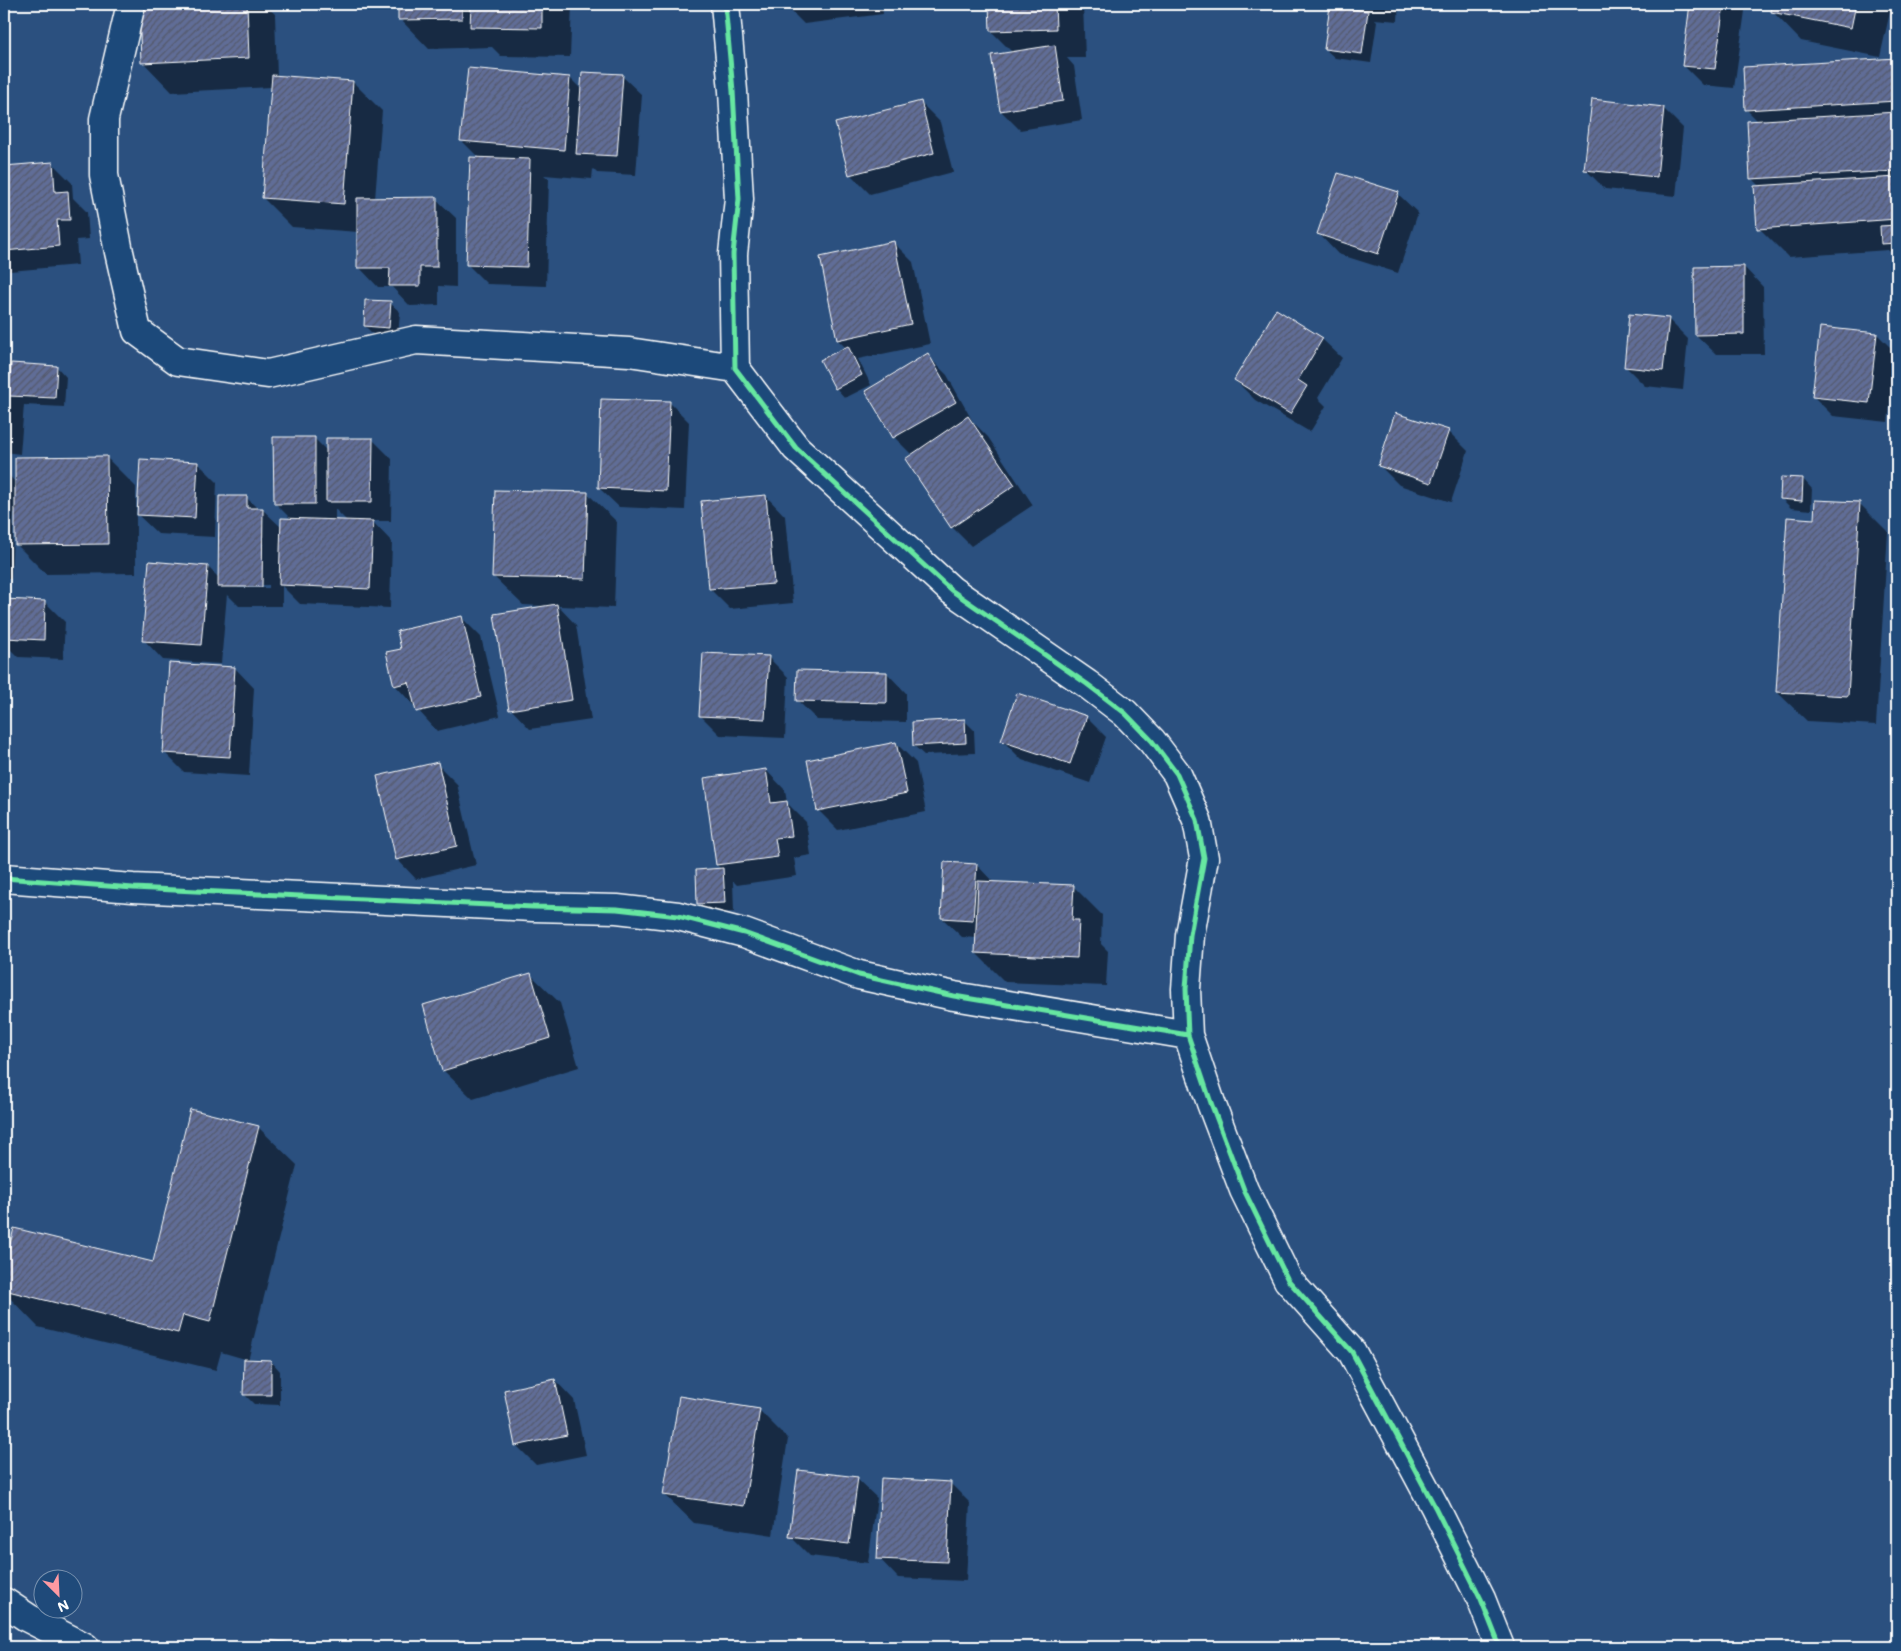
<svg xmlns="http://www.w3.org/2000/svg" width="1901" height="1651" viewBox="0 0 1901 1651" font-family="Mali,sans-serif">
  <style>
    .shadow { fill: #0007; fill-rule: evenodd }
    .building { fill: url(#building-hatch); stroke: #fff }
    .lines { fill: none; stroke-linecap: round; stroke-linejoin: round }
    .minor-casing { stroke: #fff; stroke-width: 31 }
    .minor { stroke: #1f4a7a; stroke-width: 28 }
    .cycleway-casing { stroke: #1f4a7a; stroke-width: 8 }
    .cycleway { stroke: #66e7a1; stroke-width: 5 }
  </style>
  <defs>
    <pattern id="building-hatch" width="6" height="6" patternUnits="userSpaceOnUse" patternTransform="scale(1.25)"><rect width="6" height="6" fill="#606d97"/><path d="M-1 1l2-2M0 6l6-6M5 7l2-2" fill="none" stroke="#54596a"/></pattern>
  </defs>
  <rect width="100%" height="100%" fill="#2b507f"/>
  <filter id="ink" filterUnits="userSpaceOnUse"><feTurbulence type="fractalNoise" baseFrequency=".02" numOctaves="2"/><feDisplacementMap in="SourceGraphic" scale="10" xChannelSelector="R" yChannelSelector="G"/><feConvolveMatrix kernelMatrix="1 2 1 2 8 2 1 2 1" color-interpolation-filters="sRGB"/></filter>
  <g filter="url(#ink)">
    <path class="shadow" d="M140,4H264L275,14L277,77L353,82L382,111L375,199H436L456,218V287L439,286V305L410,306L392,287H378L359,267L358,232L292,227L263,198L272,87L172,92L143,62Z
      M400,4H572L570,57L501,56L492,47L429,49L400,19Z
      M784,4H882L883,14L804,24Z
      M990,4H1083L1085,58H1067L1074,66L1082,120L1020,130L1001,111L1013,53L991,31Z
      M1329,4H1399L1398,21L1374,19L1377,22L1371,63L1335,58L1325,49L1331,6Z
      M1691,4H1746L1734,88L1703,85L1683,65Z
      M1774,4H1897V13L1890,12L1880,57L1801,41L1772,11Z
      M1897,59V253L1892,254L1888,250L1788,257L1759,228L1760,187L1752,179L1749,122L1758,121L1747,110L1744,68Z
      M622,76L642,95L636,175L597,173L593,169L592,179L544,175L549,179L546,286L487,284L467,264L479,158L462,141L570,78L582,90Z
      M920,102L940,122L953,172L870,194L850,174Z
      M1663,108L1683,128L1676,196L1605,189L1585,169Z
      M52,163L72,183L73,198L87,212L89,239L76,240L78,265L10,271L4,265V167Z
      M1398,194L1418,213L1398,273L1338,254L1319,234Z
      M894,243L913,262L930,344L858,359L871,385L845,398L836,388L846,348L838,340Z
      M1744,267L1763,287L1764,354H1716L1696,335Z
      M390,303L400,312L398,337L375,336L365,326Z
      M1668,319L1688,339L1683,390L1645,386L1625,366Z
      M1877,334L1896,353L1888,422L1833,416L1813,396Z
      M1322,339L1342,358L1318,398L1326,406L1310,432L1255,400L1235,380Z
      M927,355L947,375L973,422L988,437L1033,505L971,546L952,527L912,455L894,437L867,391Z
      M4,357L7,358L14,365L57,367L66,377L64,407L24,405L20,454L4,452Z
      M669,402L689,422L685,510L619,507L599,488Z
      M1448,431L1468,451L1451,502L1399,485L1380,466Z
      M314,438L327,451L372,439L392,459L391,521H372L392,542L390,608L300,604L282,586V606H239L227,594L221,664L163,660L144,640L208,567L220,579L246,497L258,509H262L282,528L291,519L276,504ZM335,509L347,521H335ZM269,585V588H238V586Z
      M107,458L136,487V573L46,574L17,545V513H14L11,579H4V470L16,483Z
      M198,463L217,482L215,537L158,534L138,515Z
      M1803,479L1812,489L1811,510L1791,508L1781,498Z
      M587,493L617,522L614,608L558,606L576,625L591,720L530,729L511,709L542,606L523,605L493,576Z
      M766,496L785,516L793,603L730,609L710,589L703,502Z
      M1859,503L1888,532L1876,725L1807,721L1777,692L1815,520Z
      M4,601L45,602L65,622L63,659L18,657L4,643Z
      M461,617L481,637L500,716L437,731L395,685L403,650Z
      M768,657L788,677L785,738L720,735L701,716Z
      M235,668L254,688L249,776L184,772L164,752Z
      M887,673L906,693V722L817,720L797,700Z
      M1086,717L1106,737L1090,783L1022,760L1002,740Z
      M964,720L974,730L975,753L924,755L914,746Z
      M896,743L916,763L926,812L838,830L818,810Z
      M437,764L457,784L476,865L416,879L397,859Z
      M766,770L785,790L787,803L806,822L811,855L794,858L797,876L737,885L733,881L734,912L708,913L699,904L722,870L717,865Z
      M977,865L994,883L1073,886L1102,915L1101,944L1108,951L1106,986L1005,982L976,953L977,938L962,937L942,918Z
      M530,974L560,1003L579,1067L473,1099L443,1070Z
      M258,1127L297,1165L248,1361H271L280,1371V1405L254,1404L245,1395V1359L221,1352L216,1370L38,1327L4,1292V1275L15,1229L154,1264Z
      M555,1380L574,1400L586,1455L536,1465L516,1445Z
      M759,1410L788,1439L773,1535L694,1523L664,1494Z
      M857,1479L877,1498L868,1563L810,1556L790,1536Z
      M950,1483L970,1503L966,1581L898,1578L879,1558Z
      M268,1641L321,1647H267Z"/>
    <path class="building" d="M139,4H247L249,58L141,63Z
      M398,4H462V19L398,20Z
      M471,4H542V28L470,27Z
      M989,4H1055L1056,29L990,31Z
      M1690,4H1724L1715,69L1682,66Z
      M1772,4H1856L1851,28L1771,12Z
      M1330,6L1368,11L1362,54L1324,49Z
      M1055,45L1063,101L1000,111L991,55Z
      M1897,58V101L1745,110L1743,67Z
      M468,68L570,77L564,150L460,141Z
      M582,72L623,74L617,156L576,154Z
      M272,75L353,81L344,204L262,198Z
      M1592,99L1664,107L1657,177L1584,170Z
      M921,101L934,153L849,175L835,123Z
      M1897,112V171L1750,179L1747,121Z
      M470,157L530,159L527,267L466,265Z
      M53,162L55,192L68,191L70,220H57L59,246L4,251V166Z
      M1338,173L1399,192L1378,254L1317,234Z
      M1897,177V219L1757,229L1754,186Z
      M437,197V267H420V286H389L390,268H357V198Z
      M1897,225V243L1881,244L1880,226Z
      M894,241L911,324L837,340L820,257Z
      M1744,266V334L1695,335L1694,267Z
      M365,300L391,301L389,328L364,326Z
      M1276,309L1323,338L1298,380L1307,386L1290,414L1234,380Z
      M1629,314L1669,318L1663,371L1624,367Z
      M1820,327L1877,333L1869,403L1812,397Z
      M848,346L862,375L835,389L820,360Z
      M928,353L956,402L893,438L865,391Z
      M4,356H7L4,396Z
      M11,363L57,366L55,398L9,396Z
      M601,399L670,401L666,491L598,488Z
      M1395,413L1449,430L1431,483L1378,466Z
      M968,416L1015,485L951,528L905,459Z
      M273,437H315V504H274Z
      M326,438H373L372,502H326Z
      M107,456L108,544L15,545V457Z
      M140,459L198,462L195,518L137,515Z
      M1781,477L1803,478L1802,501L1780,499Z
      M495,490L588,492L585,579L492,577Z
      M766,495L774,584L709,589L701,501Z
      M219,496H247V508H263L262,587H218Z
      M1815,500L1860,502L1848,696L1776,692L1787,517L1814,519Z
      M281,518L373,521L370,589L279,585Z
      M149,561L208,566L201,645L142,641Z
      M4,599L45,601L44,640L4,638Z
      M557,604L572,700L509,710L494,614Z
      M462,616L481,697L416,712L409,682L394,686L386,652L401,649L397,631Z
      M703,653L769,656L765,719L699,716Z
      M169,663L235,667L230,757L163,753Z
      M797,670L887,672V703L796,701Z
      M1017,693L1087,716L1070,764L1001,741Z
      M965,719L966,743L913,746L912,722Z
      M896,742L907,793L817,811L807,760Z
      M438,762L457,846L396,860L377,776Z
      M766,769L771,803L787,801L792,836L775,838L778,857L716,865L704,778Z
      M944,862L977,864L973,920L941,918Z
      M723,868L725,903L697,904L696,870Z
      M978,881L1074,885L1072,920H1079L1077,958L975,953Z
      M531,973L550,1038L442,1071L423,1005Z
      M190,1109L259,1126L210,1322L183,1315L178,1333L4,1290V1269L14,1228L153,1262Z
      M244,1359L271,1360V1395H243Z
      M555,1379L567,1435L515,1446L504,1390Z
      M679,1396L760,1409L744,1506L663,1495Z
      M798,1470L858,1477L849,1544L789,1537Z
      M881,1478L951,1482L947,1562L877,1559Z
      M266,1640L331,1647H266Z"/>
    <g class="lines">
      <g class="minor-casing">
        <path id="minor" d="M131,4L104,119V175L119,252L137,331L178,361L268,374L416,340L629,352L735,368
          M725,4L733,91L739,199L733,254L735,368L796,448L951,590L1087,684L1125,713L1152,741L1177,774L1197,820L1204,858L1190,935L1186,989L1188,1035L1211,1103L1244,1190L1288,1280L1352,1352L1435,1507L1481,1599L1500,1647
          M4,878L133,888L533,907L617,909L678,916L744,933L859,975L954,996L1188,1035
          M4,1602L28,1618L85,1647"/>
      </g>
      <use href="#minor" class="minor"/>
      <g class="cycleway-casing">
        <path id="cycleway" d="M725,4L733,91L739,199L733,254L735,368L796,448L951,590L1087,684L1125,713L1152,741L1177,774L1197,820L1204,858L1190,935L1186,989L1188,1035L1211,1103L1244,1190L1288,1280L1352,1352L1435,1507L1481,1599L1500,1647
          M4,878L133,888L533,907L617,909L678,916L744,933L859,975L954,996L1188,1035"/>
      </g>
      <use href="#cycleway" class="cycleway"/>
    </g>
  </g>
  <rect width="1901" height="1651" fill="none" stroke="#1f4a7a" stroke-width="20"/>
  <rect x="10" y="10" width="1881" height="1631" fill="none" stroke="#fff" stroke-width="2" filter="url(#ink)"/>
  <g transform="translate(58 1594) rotate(156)"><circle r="24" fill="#1f4a7a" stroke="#7992af"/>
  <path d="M0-4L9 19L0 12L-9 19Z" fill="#ff9aa2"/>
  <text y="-8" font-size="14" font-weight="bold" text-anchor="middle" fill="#ffffff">N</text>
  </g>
</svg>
